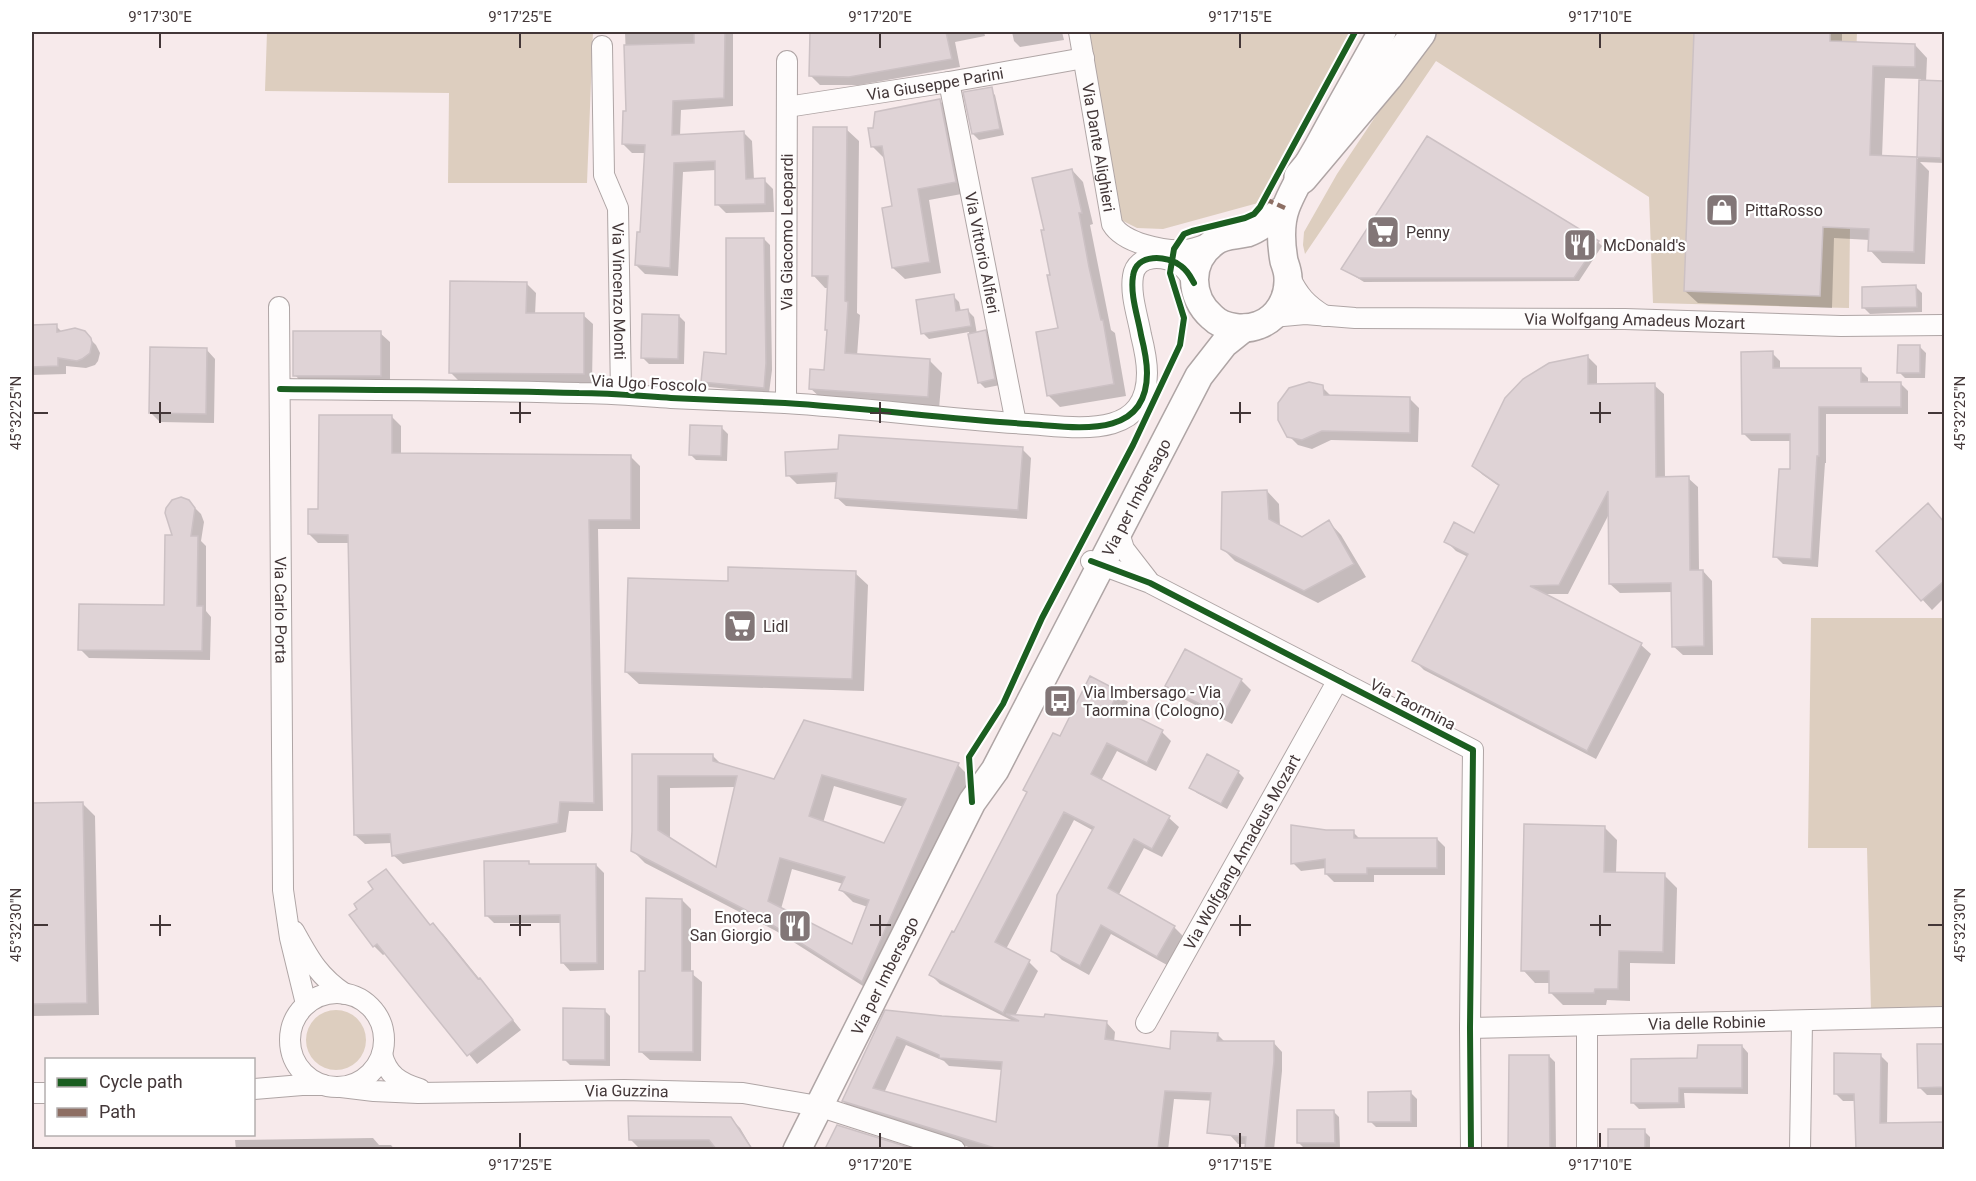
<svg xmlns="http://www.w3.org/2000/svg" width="1976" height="1181" viewBox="0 0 1976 1181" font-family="Roboto,sans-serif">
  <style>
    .green { fill: #ddcebf }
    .shadow { fill: #0003; fill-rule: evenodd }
    .building { fill: #dfd3d6; stroke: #ccc1c4; stroke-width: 1.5; fill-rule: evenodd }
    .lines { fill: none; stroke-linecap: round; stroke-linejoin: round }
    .minor-casing { stroke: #afa5a5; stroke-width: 22 }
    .secondary-casing { stroke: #afa5a5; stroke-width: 30 }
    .motorway-casing { stroke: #afa5a5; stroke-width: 36 }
    .minor { stroke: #fefcfc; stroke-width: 20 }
    .secondary { stroke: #fefcfc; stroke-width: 27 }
    .motorway { stroke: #fefcfc; stroke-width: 33 }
    .quiet { stroke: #8d6e63; stroke-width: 4.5; stroke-dasharray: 9 4.5; stroke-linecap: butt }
    .cycleway-casing { stroke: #fff; stroke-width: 10 }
    .cycleway { stroke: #1b5e20; stroke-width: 6 }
    .ticks { fill: none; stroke: #433738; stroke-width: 2 }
    .labels { text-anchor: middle; stroke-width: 4.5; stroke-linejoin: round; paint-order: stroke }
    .street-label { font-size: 16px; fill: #433738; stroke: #fff }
    .poi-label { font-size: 16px; fill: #433738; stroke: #fff; text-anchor: start }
    .neatline { fill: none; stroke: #433738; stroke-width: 2 }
    .ticks-label { font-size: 15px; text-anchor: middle; fill: #433738 }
  </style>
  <rect width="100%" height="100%" fill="#f7eaeb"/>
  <path class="green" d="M267,32H593L587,183H448L449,93L265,91Z
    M1085,32H1351L1258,203L1163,229L1137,228L1121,220Z
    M1435,32H1857L1850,228L1849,308L1653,303L1649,197L1436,61L1305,254L1303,245L1304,232L1337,174L1418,53Z
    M1811,618H1944V1011H1871L1867,848H1808Z
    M306 1040a30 30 0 1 1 60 0a30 30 0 1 1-60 0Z"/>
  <path class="shadow" d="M625,32H733V106L681,110L680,136L743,132L752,141L754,180H764L773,189L774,212L726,213L717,204L716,170L683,172L678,276L645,274L636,265L641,234L646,153H632L623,144L628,113Z
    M811,32H984L985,36L955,42L960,67L859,85H820L811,76Z
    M1012,32H1062L1064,40L1020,47L1014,41Z
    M1695,32H1842V43L1915,45L1927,58L1926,82H1943L1944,84V163L1920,162L1929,171L1925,264L1882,263L1870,250V240L1834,238L1832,308L1698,303L1685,291ZM1885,78L1921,79L1918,159L1882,157Z
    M989,89L995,95L1004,135L979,140L973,134Z
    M940,101L951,112L967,193L929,200L941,273L905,279L893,268V207L884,158L873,147Z
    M846,129L859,141L857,313L860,315L857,356L930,361L942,373L939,409L823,400L810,388L825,372L828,331L829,288H825L813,275Z
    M1072,170L1083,182L1093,224L1090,225L1111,330L1115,333L1126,396L1060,407L1048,395L1060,329L1045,231Z
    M764,239L770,245L772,370L769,393L709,387L703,381L727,356Z
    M1598,242L1602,246L1579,281L1364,282L1343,269Z
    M526,283L536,293L535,315H583L593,324L592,383L460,382L451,373Z
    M1916,287L1922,293V312L1870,314L1864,308Z
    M953,296L959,302L961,312L968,311L974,317L977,334L985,332L991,338L1000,385L985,388L979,382L969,332L929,339L923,333Z
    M679,316L685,322L684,364H649L643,358Z
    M56,326L63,333L87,336L96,345L100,353L98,361L95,365L86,368L66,366V374L32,375V327Z
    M380,333L390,342V384L304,385L295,375Z
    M1920,347L1926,353L1925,378H1905L1899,372Z
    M206,349L215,359L214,423L160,422L151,413Z
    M1772,353L1780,361V370H1860L1868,378V383H1900L1908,391V414H1826V463H1825L1818,567L1783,564L1775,556L1791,471V441H1751L1743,433Z
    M1588,357L1597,366V385H1654L1664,394L1665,478H1688L1698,487L1699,571H1703L1712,581L1713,655H1683L1673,646L1672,592L1620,593L1610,584L1609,514L1568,594H1544L1641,645L1651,654L1596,759L1424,670L1414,660L1468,557L1456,551L1446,541L1475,535L1500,487L1483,475L1473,466Z
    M1322,387L1332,397L1410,399L1419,408L1418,442L1331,440L1312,449L1298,445L1289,436Z
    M392,417L401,426V455L631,457L640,466V529H598L603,811H569L566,832L403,864L393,855L392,843L365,844L355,835L350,543H318L309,534L319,510Z
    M722,428L728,434L727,461L696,460L690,454Z
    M1022,449L1031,458L1027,519L846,506L836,497L837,482L797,484L788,475Z
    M1267,491L1279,504L1280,527L1302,539L1329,522L1341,535L1366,577L1318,603L1235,561L1222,548Z
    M191,504L201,514L204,522L201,541L206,546V611L211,617L210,660L89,658L80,649L166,607L175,537Z
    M1928,505L1944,522V598L1932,610L1878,551Z
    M855,573L868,585L864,691L639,684L626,672Z
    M1185,651L1241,680L1251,690L1232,724L1176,695L1167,686Z
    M1118,692L1128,702L1122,712L1162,732L1171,741L1156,771L1117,751L1101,781L1169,818L1179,827L1162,857L1144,848L1118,896L1174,927L1183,936L1167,965L1111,934L1089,975L1062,960L1053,951L1094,831L1074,820L1006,949L1029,962L1038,971L1015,1016L1106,1022L1115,1032L1114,1042L1172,1051L1217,1034L1225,1042H1273L1282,1052V1071L1274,1150H1247V1144H1238L1229,1134L1218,1101L1174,1099L1168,1150H978L852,1110L843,1101L886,1012L1015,1022L940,984L931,975L955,934L1029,794L1025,790L1061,738ZM906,1045L944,1061L949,1066L1002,1070L997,1124L884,1093Z
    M805,722L958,765L970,777L874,993L776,931L645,863L632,850L634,756H713L722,765L775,781ZM834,786L904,807L885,845L823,823ZM736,787L717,870L670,840V788ZM792,869L843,884L841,890L853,902L868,907L853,946L781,909Z
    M1238,772L1244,778L1227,809L1197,793L1191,787Z
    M83,804L95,816L99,1015L32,1016V805Z
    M1604,827L1617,840L1616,874L1664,875L1677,888L1675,964L1630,963V1001L1607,1000L1606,1005H1563L1550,992V983H1535L1523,970Z
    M1326,831L1353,832L1360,839H1437L1445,847V875H1374V882H1334L1326,874V868L1301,871L1293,863Z
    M528,862L531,865H596L604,873V970L570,971L562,962V923H494L486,915Z
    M386,871L431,926L433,925L443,934L521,1030L477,1064L386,953L383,955L374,946L359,909L375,889Z
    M682,900L691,909V973L702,982L701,1061L650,1060L640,1051L647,972Z
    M604,1010L610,1016V1066L570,1065L564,1059Z
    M1944,1045V1095H1927L1919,1087V1046Z
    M1742,1046L1748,1053V1094L1684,1093L1685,1108L1639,1109L1633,1103L1699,1060Z
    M1880,1055L1888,1063L1887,1125L1944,1123V1150H1857L1856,1101H1843L1835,1093Z
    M1510,1056H1549L1555,1062L1556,1150H1511Z
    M1411,1093L1417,1099V1127H1376L1370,1121Z
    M1333,1111L1339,1117L1340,1148L1305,1149L1299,1143Z
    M730,1118L740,1128L753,1150L640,1149L631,1140Z
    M838,1127L911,1150H826Z
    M1609,1131H1644L1650,1137V1150H1609Z
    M373,1138L379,1145H391L395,1150H236L235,1140Z"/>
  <path class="building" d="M694,32H725L724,98L673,101L672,135L744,131L746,179L765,178V204L715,205V161L674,163L670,268L635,265L637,232H640L645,145L622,144L623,111H626L624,45L694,43Z
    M810,32H946L952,59L849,77L809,76Z
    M1694,32H1830V41L1915,44V67L1873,66L1870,155L1917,157L1914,252L1868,251L1869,229L1823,227L1820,296L1684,291Z
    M1919,80L1943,81L1941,158L1917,157Z
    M992,87L1000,129L972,134L963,92Z
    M940,99L956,182L918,189L930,262L892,268L882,208L892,206L882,146L871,147L868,128H873L875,112Z
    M813,127H847L845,301L848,302L845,353L930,359L928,397L809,389L810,369L824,370L827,330H825L828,276H812Z
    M1427,136L1599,241L1574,278H1359L1341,269Z
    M1072,169L1082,213H1079L1089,267L1101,320H1103L1114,384L1047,396L1036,332L1058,328L1047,275H1050L1041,230H1044L1032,178Z
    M726,238H764L766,363L764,388L701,382L704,352L726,354Z
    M450,281L527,282L526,313H584V374L449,373Z
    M1916,285L1917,307L1862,308V287Z
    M954,294L956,311L968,309L971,326L921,334L916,300Z
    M642,314L679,315L678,359L641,358Z
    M57,324V332L75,328L85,331L91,338L92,343L90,353L82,359L77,361L58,358V366L32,367V325Z
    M986,330L995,379L978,383L968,334Z
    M293,331H381V376H293Z
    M1898,345H1920V373H1897Z
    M150,347L207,348L206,414L149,413Z
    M1773,351V368H1861V382H1901V407H1819V456H1817L1811,559L1773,557L1779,469H1790V434H1742L1741,352Z
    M1588,355V384L1655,383L1656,477L1689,476L1690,570H1703L1704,646L1672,647L1671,583L1609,584L1608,491L1559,585L1530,586L1642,643L1587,751L1412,661L1468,554L1444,542L1454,522L1474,533L1499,485L1472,466L1505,398L1523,379L1549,363Z
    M1309,382L1323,385L1324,395L1410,397V433L1322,431L1302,440L1287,437L1278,420V403L1289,388Z
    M319,415H392V453L631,455V520H589L594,803L560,802L558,823L392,856L390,834L354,835L348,535L308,534V509H318Z
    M690,425L722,426L721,456L689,455Z
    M839,435L1023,447L1018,510L835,498L837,473L786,476L785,452L838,449Z
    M1267,490L1269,519L1302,537L1329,520L1354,564L1304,591L1221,549L1222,492Z
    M181,497L189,500L195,508L191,536H198L197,606H203L202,651L78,650L79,604L164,605L165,535H172L165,513L166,508L172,500Z
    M1928,503L1944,522V581L1921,601L1876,551Z
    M728,567L856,571L852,679L625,672L628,578L728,581Z
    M1185,649L1242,679L1223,716L1165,686Z
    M1090,676L1119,691L1112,705L1163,730L1147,763L1107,743L1091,774L1170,816L1152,849L1134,839L1108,888L1175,926L1157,957L1101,925L1080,966L1051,951L1057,895L1094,827L1064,812L995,942L1030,960L1003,1013L929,975L952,931L954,932L1027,792L1023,790L1053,733L1060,736Z
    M804,720L959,763L862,982L763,919L631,851L632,831V754H713V761L774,779ZM822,775L906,799L884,843L809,816ZM658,776H737L716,867L658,830ZM780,858L845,877L839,890L869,900L852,944L768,901Z
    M1207,754L1239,771L1221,804L1189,788Z
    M83,802L87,1003L32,1004V803Z
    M1524,824L1605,826L1604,872L1665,873L1663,952L1619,951L1618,989H1595L1594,993H1549V971H1521Z
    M1291,825L1326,830H1354V838H1437V868H1367V874H1325V859L1291,864Z
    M484,861H529V864H596L597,963H561L560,915L485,916Z
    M386,869L430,925L433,923L478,979L480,978L513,1020L467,1056L377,944L373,947L349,915L357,909L354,904L373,889L368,882Z
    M646,898L682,899V971H693V1052H639V971H645Z
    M563,1008L605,1009V1060H563Z
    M885,1010L942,1016L1019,1021L1006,1014L1044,1017L1045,1014L1107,1021L1105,1039L1170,1049L1171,1031L1218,1033L1217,1041H1274V1061L1265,1149L1245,1148L1246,1137L1207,1133L1211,1093L1165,1091L1158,1149H998L842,1101ZM897,1037L939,1055V1058L1002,1062L996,1122L873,1088Z
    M1917,1044H1944V1087L1918,1088Z
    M1698,1045H1742V1088H1679V1103H1631V1059L1697,1058Z
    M1834,1053L1881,1054L1880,1123L1944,1122V1149H1856L1854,1094H1834Z
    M1509,1055H1549L1550,1149H1508Z
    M1411,1091V1122H1368V1092Z
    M1297,1110H1334L1335,1143H1297Z
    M628,1116L731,1117L752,1149H716L709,1140H629Z
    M837,1125L914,1149H825Z
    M1608,1129H1645V1149H1608Z"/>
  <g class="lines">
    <g class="minor-casing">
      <g id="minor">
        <path id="s1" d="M1079,32L1112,224C1123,243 1164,252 1186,250C1195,249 1204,245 1213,242"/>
        <path id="s2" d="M602,46L604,175L618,208L621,394"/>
        <path id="s3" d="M949,82L1016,423"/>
        <path id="s4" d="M787,107L949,82L1084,58"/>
        <path d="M1289,276C1299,296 1306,304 1325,316"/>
        <path id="s5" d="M279,307L283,890L290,938L306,1004"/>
        <path id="s6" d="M1272,317L1305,314L1355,318L1625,319L1841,326L1944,325"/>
        <path d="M280,389C379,390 479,390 579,393C609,393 640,396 671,398C709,400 747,401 785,403C866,408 947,419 1028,424C1075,427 1147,441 1147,373C1147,360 1144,347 1141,335C1138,317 1130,295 1133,276C1136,253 1167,255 1181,266C1188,271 1190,276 1194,283"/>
        <path id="s7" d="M786,403L787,61"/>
        <path d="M1119,533L1124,549L1148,580"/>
        <path d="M1091,561L1150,583L1473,750L1470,1028L1471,1150"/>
        <path d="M294,931C309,958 318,976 345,994"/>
        <circle cx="337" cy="1040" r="47"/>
        <path id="s8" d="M1146,1023L1338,680"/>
        <path d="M1587,1026V1150"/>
        <path id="s9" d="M1470,1028L1944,1017"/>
        <path d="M382,1054C387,1075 400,1083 420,1089"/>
        <path id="s10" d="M341,1087L374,1091L418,1093L624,1090L743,1093L818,1106L955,1150"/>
        <path d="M254,1089L302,1085H323"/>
        <path d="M32,1093H46"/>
        <path d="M1800,1150L1802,1021"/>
      </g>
    </g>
    <g class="secondary-casing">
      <g id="secondary">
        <path d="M1285,208C1273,217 1261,228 1247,233C1235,236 1223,234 1213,243C1188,262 1189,297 1212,317C1223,328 1244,331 1259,325C1278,318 1289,298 1288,278C1288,272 1286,267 1284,261C1281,244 1280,223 1286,207C1294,186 1307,166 1318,147C1339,108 1361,70 1382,32"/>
        <path id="s11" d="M797,1150L972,802L995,770L1199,376L1224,344L1244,328"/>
      </g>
    </g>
    <g class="motorway-casing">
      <path id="motorway" d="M1301,177L1386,76L1419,32"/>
    </g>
    <use href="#minor" class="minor"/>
    <use href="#secondary" class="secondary"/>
    <use href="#motorway" class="motorway"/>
    <path class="quiet" d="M1265,199L1285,208"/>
    <g class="cycleway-casing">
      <path id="cycleway" d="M280,389C379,390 479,390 579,393C609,393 640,396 671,398C709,400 747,401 785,403C866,408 947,419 1028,424C1075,427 1147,441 1147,373C1147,360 1144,347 1141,335C1138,317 1130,295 1133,276C1136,253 1167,255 1181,266C1188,271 1190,276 1194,283
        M1091,561L1150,583L1473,750L1470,1028L1471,1150
        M972,802L969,757L1003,704L1042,618L1133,445L1180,345L1184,318L1170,273L1174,249L1184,234L1192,231L1245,218L1254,214L1260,207L1355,32"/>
    </g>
    <use href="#cycleway" class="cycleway"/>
  </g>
  <path class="ticks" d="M160,33V48M520,33V48M880,33V48M1240,33V48M1600,33V48M160,402V423M520,402V423M880,402V423M1240,402V423M1600,402V423M33,413H48M150,413H171M510,413H531M870,413H891M1230,413H1251M1590,413H1611M1928,413H1943M160,915V936M520,915V936M880,915V936M1240,915V936M1600,915V936M33,925H48M150,925H171M510,925H531M870,925H891M1230,925H1251M1590,925H1611M1928,925H1943M520,1133V1148M880,1133V1148M1240,1133V1148M1600,1133V1148"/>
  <defs>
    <g id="shop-square" transform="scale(1.725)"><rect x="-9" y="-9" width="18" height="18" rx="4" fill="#827677" stroke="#fff"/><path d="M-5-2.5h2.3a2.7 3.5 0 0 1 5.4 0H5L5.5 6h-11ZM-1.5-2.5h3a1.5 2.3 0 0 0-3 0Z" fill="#fff"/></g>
    <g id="supermarket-square" transform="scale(1.725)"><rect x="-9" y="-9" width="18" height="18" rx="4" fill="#827677" stroke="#fff"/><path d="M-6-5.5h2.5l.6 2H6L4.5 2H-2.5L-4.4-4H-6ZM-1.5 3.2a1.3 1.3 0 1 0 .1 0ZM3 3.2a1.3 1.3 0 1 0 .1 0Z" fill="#fff"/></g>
    <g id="restaurant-square" transform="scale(1.725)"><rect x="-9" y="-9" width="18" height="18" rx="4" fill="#827677" stroke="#fff"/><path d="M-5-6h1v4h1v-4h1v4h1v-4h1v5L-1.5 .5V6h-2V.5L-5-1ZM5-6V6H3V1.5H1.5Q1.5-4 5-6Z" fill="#fff"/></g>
    <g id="bus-square" transform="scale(1.725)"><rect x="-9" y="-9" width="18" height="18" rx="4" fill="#827677" stroke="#fff"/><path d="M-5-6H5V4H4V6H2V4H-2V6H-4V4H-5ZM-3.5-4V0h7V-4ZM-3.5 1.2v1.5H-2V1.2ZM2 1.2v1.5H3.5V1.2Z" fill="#fff"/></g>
  </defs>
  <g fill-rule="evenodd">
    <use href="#shop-square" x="1722" y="210"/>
    <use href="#supermarket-square" x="1383" y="232"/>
    <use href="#restaurant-square" x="1580" y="245"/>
    <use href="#supermarket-square" x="740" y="626"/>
    <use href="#bus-square" x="1060" y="701"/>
    <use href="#restaurant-square" x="795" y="926"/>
  </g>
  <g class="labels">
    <g class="street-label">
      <text dy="6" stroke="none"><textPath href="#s4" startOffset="150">Via Giuseppe Parini</textPath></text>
      <text dy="6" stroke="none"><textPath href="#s1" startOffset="117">Via Dante Alighieri</textPath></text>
      <text dy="6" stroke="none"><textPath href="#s7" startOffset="171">Via Giacomo Leopardi</textPath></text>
      <text dy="6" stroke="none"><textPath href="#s3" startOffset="174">Via Vittorio Alfieri</textPath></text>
      <text dy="6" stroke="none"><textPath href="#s2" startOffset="248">Via Vincenzo Monti</textPath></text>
      <text dy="6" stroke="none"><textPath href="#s6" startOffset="363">Via Wolfgang Amadeus Mozart</textPath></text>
      <text transform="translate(649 383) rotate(3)" y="6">Via Ugo Foscolo</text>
      <text dy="6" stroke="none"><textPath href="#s11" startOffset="736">Via per Imbersago</textPath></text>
      <text dy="6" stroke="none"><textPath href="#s5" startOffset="303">Via Carlo Porta</textPath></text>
      <text transform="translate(1413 704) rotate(27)" y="6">Via Taormina</text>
      <text dy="6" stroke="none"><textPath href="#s8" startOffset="196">Via Wolfgang Amadeus Mozart</textPath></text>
      <text dy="6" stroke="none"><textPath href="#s11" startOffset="195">Via per Imbersago</textPath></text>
      <text dy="6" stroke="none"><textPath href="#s9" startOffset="237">Via delle Robinie</textPath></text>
      <text dy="6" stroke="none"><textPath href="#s10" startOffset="286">Via Guzzina</textPath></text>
    </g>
    <g class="poi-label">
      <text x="1745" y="216">PittaRosso</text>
      <text x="1406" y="238">Penny</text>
      <text x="1603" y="251">McDonald's</text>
      <text x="763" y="632">Lidl</text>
      <text x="1083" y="698">Via Imbersago - Via<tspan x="1083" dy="18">Taormina (Cologno)</tspan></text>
      <text x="772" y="923" text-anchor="end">Enoteca<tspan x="772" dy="18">San Giorgio</tspan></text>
    </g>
  </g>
  <rect width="1976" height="1181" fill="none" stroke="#ffffff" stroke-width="66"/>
  <rect x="45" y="1058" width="210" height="78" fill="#ffffff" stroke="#b4afaf" stroke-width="1.5"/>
  <rect x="57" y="1078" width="30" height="9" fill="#1b5e20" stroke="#b4afaf" stroke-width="1.5"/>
  <text x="99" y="1088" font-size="18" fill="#433738">Cycle path</text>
  <rect x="57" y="1108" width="30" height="9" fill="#8d6e63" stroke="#b4afaf" stroke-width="1.5"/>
  <text x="99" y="1118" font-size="18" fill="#433738">Path</text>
  <rect x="33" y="33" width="1910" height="1115" class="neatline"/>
  <g class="ticks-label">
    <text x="160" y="22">9°17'30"E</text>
    <text x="520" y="22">9°17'25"E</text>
    <text x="880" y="22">9°17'20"E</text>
    <text x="1240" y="22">9°17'15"E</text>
    <text x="1600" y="22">9°17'10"E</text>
    <text transform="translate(1960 413) rotate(-90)" y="5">45°32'25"N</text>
    <text transform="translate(16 413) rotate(-90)" y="5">45°32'25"N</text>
    <text transform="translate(1960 925) rotate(-90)" y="5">45°32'30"N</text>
    <text transform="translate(16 925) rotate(-90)" y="5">45°32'30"N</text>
    <text x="520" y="1170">9°17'25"E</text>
    <text x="880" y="1170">9°17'20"E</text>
    <text x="1240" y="1170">9°17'15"E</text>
    <text x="1600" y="1170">9°17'10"E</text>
  </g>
</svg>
